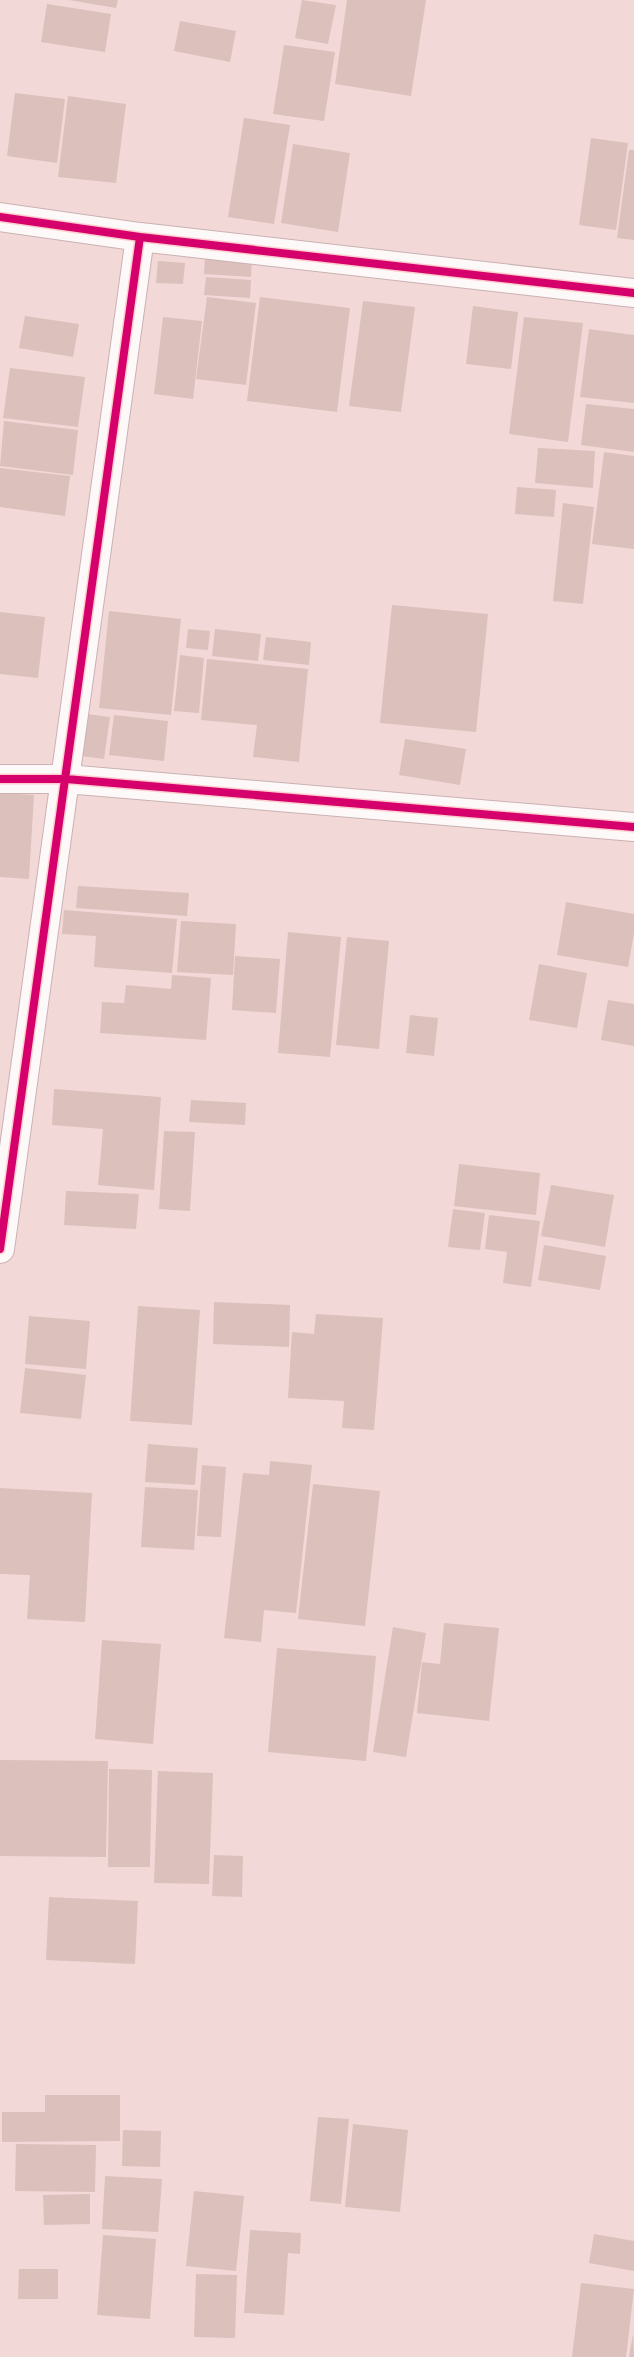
<svg xmlns="http://www.w3.org/2000/svg" width="634" height="2357" viewBox="0 0 634 2357" font-family="Bitter,serif">
  <style>
    .building { fill: #dbc0bb }
    .lines { fill: none; stroke-linecap: round; stroke-linejoin: round }
    .minor-casing { stroke: #cbb1b2; stroke-width: 30 }
    .minor { stroke: #fdf9f9; stroke-width: 28 }
    .cycleway-casing { stroke: #fecdce; stroke-width: 11 }
    .cycleway { stroke: #d6006c; stroke-width: 8 }
  </style>
  <rect width="100%" height="100%" fill="#f3d8d8"/>
  <path class="building" d="M69,0H118L116,8Z
    M302,0L336,5L328,44L295,38Z
    M347,0H426L411,96L335,84Z
    M47,4L111,14L105,52L41,42Z
    M180,21L236,31L230,62L174,51Z
    M284,45L335,52L324,121L273,114Z
    M15,93L65,99L57,163L7,156Z
    M68,96L126,104L116,183L58,177Z
    M244,118L290,125L274,224L228,217Z
    M591,138L628,143L616,230L579,225Z
    M293,144L350,153L338,232L281,223Z
    M629,150H634V240L617,238Z
    M205,257L252,260L251,277L204,274Z
    M158,261L185,263L183,284L156,283Z
    M206,277L251,280L250,298L204,295Z
    M207,297L256,303L246,385L196,379Z
    M260,297L350,308L337,412L247,401Z
    M363,301L415,307L401,412L349,406Z
    M473,306L518,312L511,369L466,364Z
    M25,316L79,324L73,357L19,348Z
    M163,317L202,321L193,399L154,394Z
    M524,317L583,323L568,442L509,434Z
    M589,329L634,335V403L580,397Z
    M10,368L85,377L78,427L3,418Z
    M586,404L634,409V452L581,445Z
    M4,421L78,430L73,475L0,466Z
    M538,448L595,451L593,488L535,483Z
    M604,452L634,456V549L592,544Z
    M0,468L70,476L65,516L0,507Z
    M517,487L556,490L554,517L515,514Z
    M563,503L594,507L583,604L553,601Z
    M392,605L488,614L476,732L380,723Z
    M109,611L181,619L171,715L99,708Z
    M0,612L45,617L38,678L0,674Z
    M188,629L210,631L208,650L186,648Z
    M215,629L261,634L258,661L212,656Z
    M266,637L311,642L309,665L263,660Z
    M180,655L204,658L199,713L174,711Z
    M207,659L308,669L299,762L253,757L257,725L201,720Z
    M87,714L110,717L104,759L81,756Z
    M114,715L168,721L164,761L109,755Z
    M405,739L466,749L460,785L399,775Z
    M0,793L34,795L29,879L0,877Z
    M78,886L189,893L187,916L76,908Z
    M566,902L634,914V933L628,967L557,955Z
    M64,910L177,919L172,973L94,967L96,936L62,934Z
    M181,921L236,924L233,975L177,972Z
    M288,932L341,937L330,1057L278,1053Z
    M347,937L389,941L379,1049L336,1045Z
    M235,956L280,959L276,1013L232,1010Z
    M539,964L587,973L577,1028L529,1020Z
    M172,975L211,978L206,1040L100,1033L102,1002L124,1003L126,985L171,989Z
    M608,1000L634,1004V1046L601,1040Z
    M410,1015L438,1018L434,1056L406,1053Z
    M54,1089L161,1097L154,1190L98,1185L103,1129L52,1125Z
    M191,1100L246,1103L245,1125L189,1122Z
    M164,1131L195,1132L190,1211L159,1209Z
    M459,1164L540,1173L536,1215L454,1206Z
    M551,1185L614,1195L605,1247L541,1236Z
    M66,1191L139,1194L136,1229L64,1225Z
    M453,1209L485,1213L480,1250L448,1247Z
    M489,1215L540,1221L531,1287L503,1283L507,1252L485,1249Z
    M544,1245L606,1256L600,1290L538,1280Z
    M214,1302L290,1305L289,1347L213,1344Z
    M138,1306L200,1310L192,1425L130,1421Z
    M316,1314L383,1318L374,1430L342,1428L344,1401L288,1398L292,1332L314,1334Z
    M29,1316L90,1321L86,1369L25,1364Z
    M25,1368L86,1375L81,1419L20,1413Z
    M148,1444L198,1448L195,1485L145,1482Z
    M270,1461L312,1465L296,1613L264,1610L261,1642L224,1638L243,1473L269,1475Z
    M202,1465L226,1467L221,1537L197,1536Z
    M313,1484L380,1491L365,1626L298,1619Z
    M145,1487L198,1490L194,1550L141,1547Z
    M0,1488L92,1493L85,1622L27,1619L30,1575L0,1574Z
    M444,1623L499,1628L489,1721L417,1713L422,1662L440,1664Z
    M393,1627L426,1633L406,1757L373,1752Z
    M102,1640L161,1644L153,1744L95,1739Z
    M277,1648L376,1656L366,1761L268,1752Z
    M0,1760L108,1761L106,1857L0,1856Z
    M109,1769L152,1770L150,1867H108Z
    M158,1771L213,1773L209,1884L154,1883Z
    M214,1855L243,1856L242,1897L212,1896Z
    M49,1897L138,1901L135,1964L46,1960Z
    M45,2095H120V2141L2,2142V2112H45Z
    M318,2117L349,2119L341,2204L310,2201Z
    M353,2124L408,2130L400,2212L345,2207Z
    M123,2130L161,2131L160,2167L122,2166Z
    M16,2144L96,2145L95,2192L15,2191Z
    M105,2176L162,2179L158,2232L102,2229Z
    M194,2191L244,2196L236,2271L186,2266Z
    M90,2194V2224L44,2225L43,2195Z
    M250,2230L301,2233L300,2254L288,2253L284,2315L244,2313Z
    M594,2234L634,2241V2271L589,2263Z
    M103,2235L156,2239L150,2319L97,2315Z
    M19,2269H58V2299H18Z
    M196,2274L237,2275L235,2338L194,2337Z
    M581,2283L634,2289L626,2357H572Z
    M633,2334L634,2357H629Z"/>
  <g class="lines">
    <g class="minor-casing">
      <path id="minor" d="M0,217L140,237L634,293
        M0,779H66L634,827
        M0,1249L140,237"/>
    </g>
    <use href="#minor" class="minor"/>
    <g class="cycleway-casing">
      <path id="cycleway" d="M0,217L140,237L634,293
        M0,779H66L634,827
        M0,1249L140,237"/>
    </g>
    <use href="#cycleway" class="cycleway"/>
  </g>
</svg>
